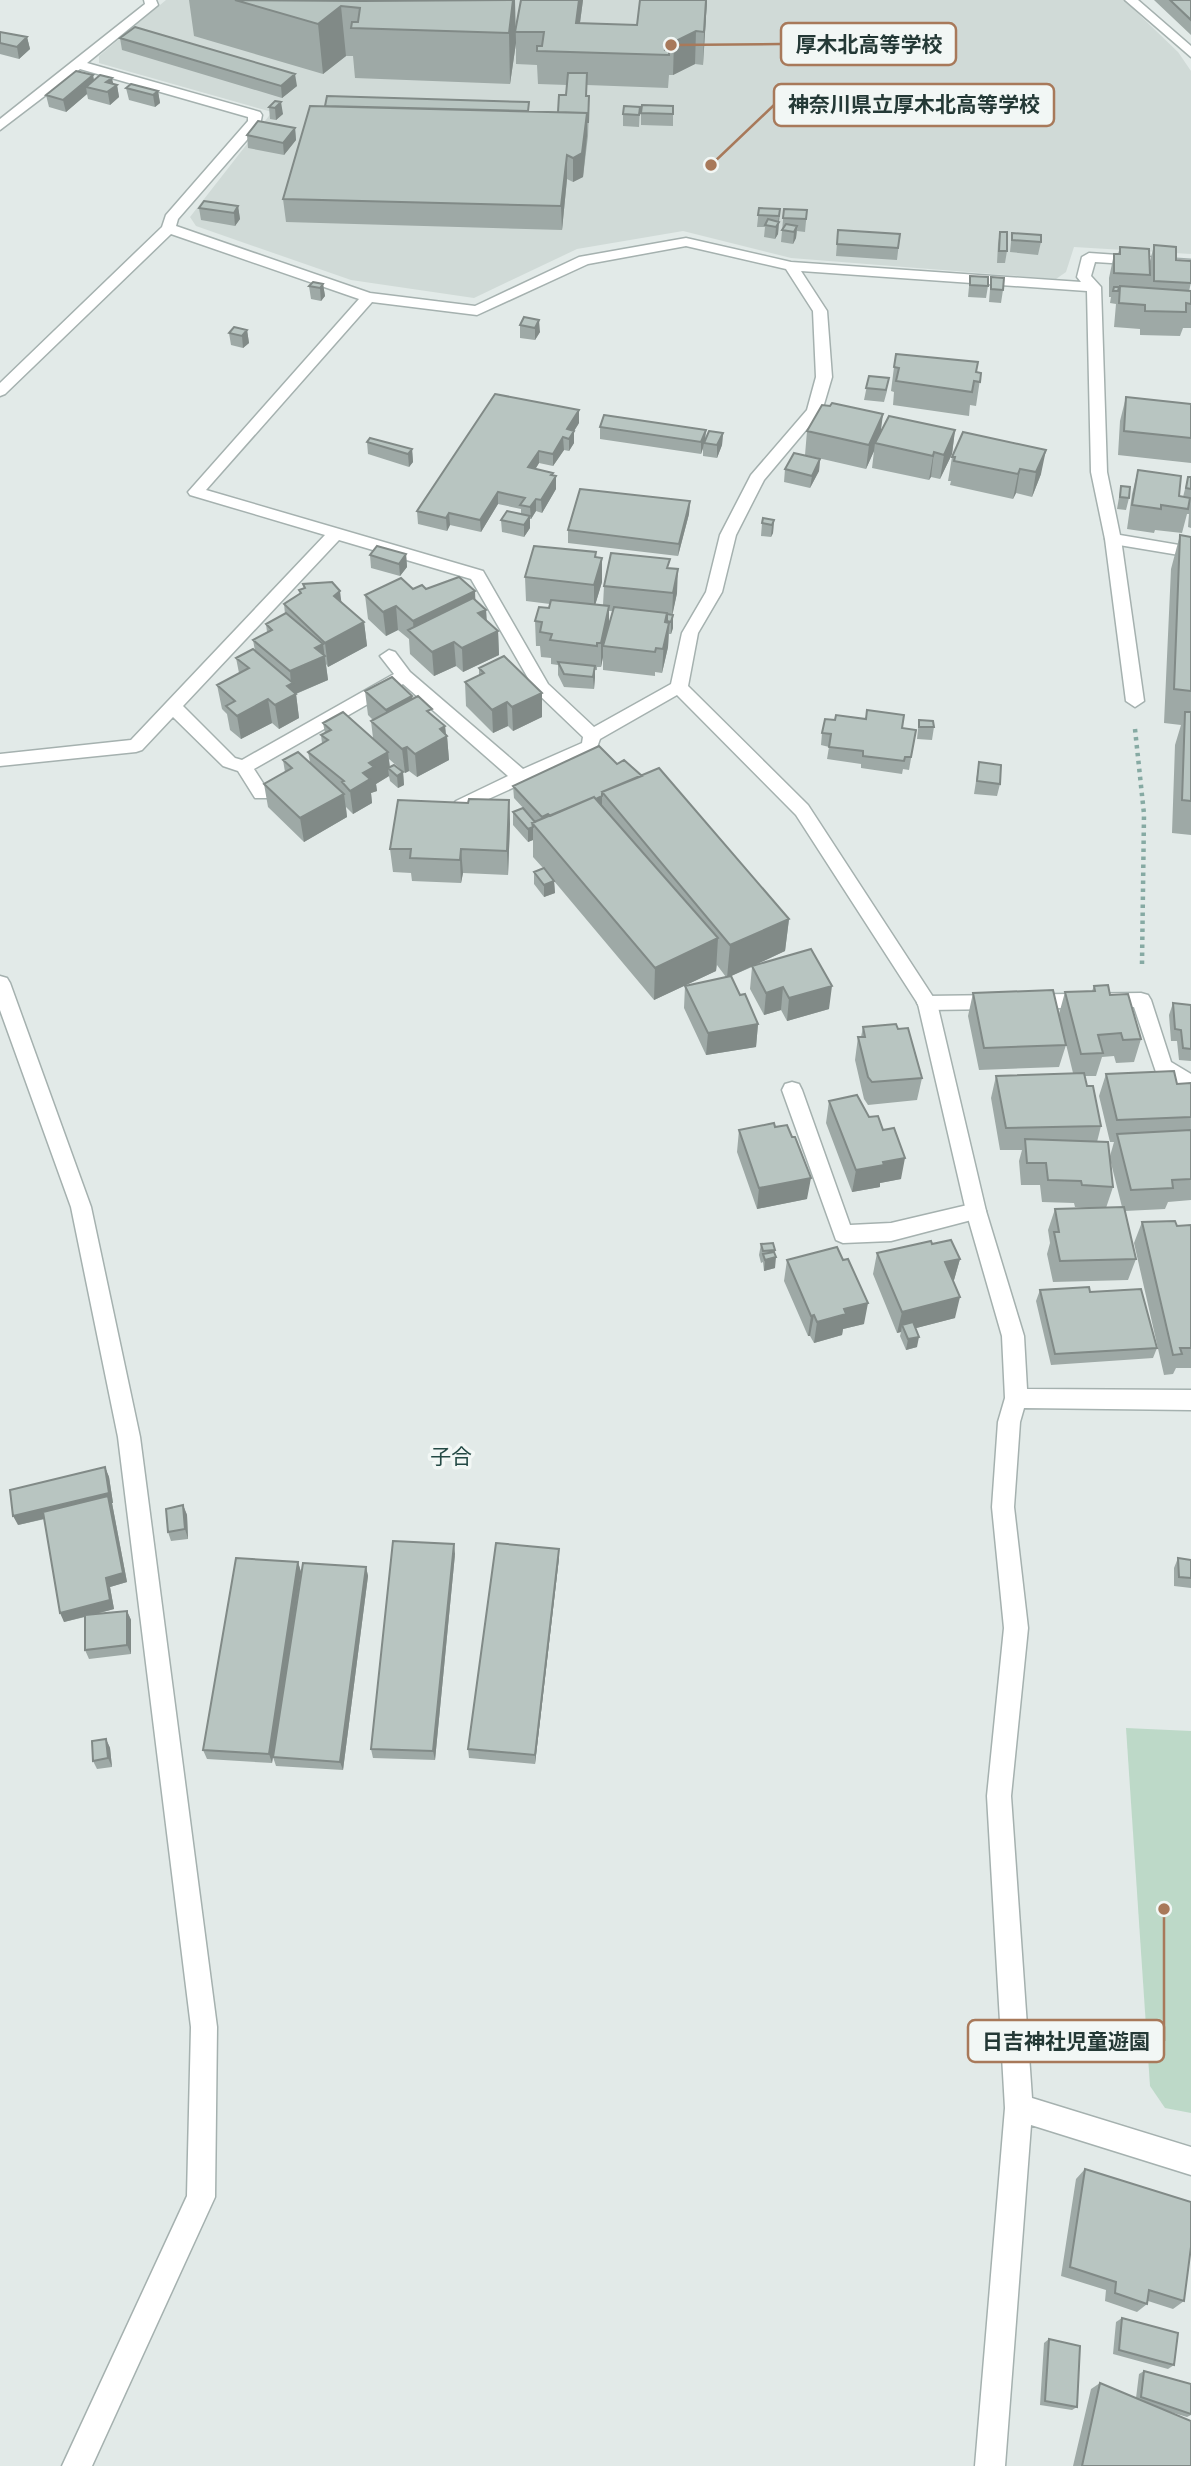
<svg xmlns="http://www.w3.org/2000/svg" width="1191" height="2466" viewBox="0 0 1191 2466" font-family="Quicksand,'Noto Sans JP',sans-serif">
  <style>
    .built { fill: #d0dad7 }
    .green { fill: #bdd9c8 }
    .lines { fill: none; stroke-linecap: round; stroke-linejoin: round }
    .service-casing { stroke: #a5b1af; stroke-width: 3 }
    .minor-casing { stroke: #a5b1af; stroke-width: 3 }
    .path { stroke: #86aaa3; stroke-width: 4.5; stroke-dasharray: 3.5 4.5; stroke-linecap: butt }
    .service { fill: #fff; fill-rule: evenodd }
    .minor { fill: #fff; fill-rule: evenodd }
    .wall { fill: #9ea9a6; fill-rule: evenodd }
    .shaded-wall { fill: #818a87 }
    .building { fill: #b8c5c1; stroke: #818a87; stroke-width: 2 }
    .labels { text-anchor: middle; stroke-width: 7; stroke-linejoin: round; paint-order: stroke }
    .neighbourhood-label { font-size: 21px; fill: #234944; stroke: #f2f7f5 }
    .leader { fill: none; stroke: #a8795a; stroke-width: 2.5 }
    .callout-dot { fill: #a8795a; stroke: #f2f7f5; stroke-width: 2.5 }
    .callout { fill: #f2f7f5; stroke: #a8795a; stroke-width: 2.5 }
    .callout-label { font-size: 21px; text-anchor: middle; font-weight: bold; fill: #243936 }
  </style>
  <rect width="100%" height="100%" fill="#e2eae8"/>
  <path class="built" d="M166,0H1124L1178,52L1191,71V254L1074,247L1066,272L1056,279L791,258L683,231L577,249L474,298L351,280L196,226L190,217L272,112L99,63V56Z"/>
  <path class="green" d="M1126,1728L1191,1731V2113L1165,2108L1150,2086Z"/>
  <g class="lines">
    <g class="service-casing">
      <path id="service" d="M1113,534L1121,539L1144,701L1135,707L1126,701L1105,539Z
        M1141,993L1148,995L1151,1000L1171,1062L1191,1074V1092L1156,1072L1134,1007L927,1010L920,1008L917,1003L920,998L927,996Z
        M792,1082L799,1084L802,1090L850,1225L891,1223L976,1203L983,1205L986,1211L983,1217L891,1241L843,1243L836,1240L782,1090L785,1084Z"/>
    </g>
    <g class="minor-casing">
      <path id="minor" d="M144,0H156L158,5L87,63L260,112L262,115L260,125L178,219L176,226L370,293L475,306L579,257L686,238L791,262L1081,282L1077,277L1082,257L1089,253L1191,260V268L1095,262L1091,276L1101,287L1107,472L1120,535L1191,547V557L1113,544L1105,539L1091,472L1087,291L801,271L827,311L832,377L822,411L764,480L736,535L722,592L698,633L688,686L808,805L937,1003L986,1211L1024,1336L1027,1389L1191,1390V1410L1024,1408L1020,1422L1014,1507L1028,1628L1011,1796L1032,2098L1191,2147V2175L1031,2125L1005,2466H975L1005,2108L987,1796L1004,1628L992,1507L998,1422L1005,1398L1002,1336L966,1211L918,1004L796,815L677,695L600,739L596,750L462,811L456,809L453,805L456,801L508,776L403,684L254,769L270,794L267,798H255L238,771L223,766L173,717L142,750L136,752L0,766V754L131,740L325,535L190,495L188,492L359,299L171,234L5,394L0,396V383L162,227L166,215L248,121V117L80,69L0,130V119L145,4ZM686,246L786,269L813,311L816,377L807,410L751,475L720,535L706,592L682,633L671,684L594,727L548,684L483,571L206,490L372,302L477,315L588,264ZM339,540L471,579L536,692L583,737L582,743L523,769L410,672L395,652L389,650L380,656L394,674L242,760L235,758L183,706Z
        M1125,0H1138L1191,46V57Z
        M0,976L7,978L10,983L91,1207L140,1437L217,2027L215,2197L92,2466H62L187,2196L191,2027L118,1437L71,1207L0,1010Z"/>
    </g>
    <path class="path" d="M1135,729L1144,814L1142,964"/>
    <use href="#service" class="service"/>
    <use href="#minor" class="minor"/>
  </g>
  <path class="wall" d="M189,0H361L516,30L521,0H583L580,23L637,25L707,0L703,65L695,64L673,75H669L668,88L587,85V96L589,108L588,136L583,177L573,182L567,179L562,230L286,222L283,199L325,106L529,102V111L558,112L566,95L567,85L538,84L537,65L516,64V43L510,84L355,78L353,56H346L323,74L194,36Z
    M1154,0H1191V35Z
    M0,32L27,37L30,49L19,59L0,54Z
    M120,38L297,86L282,98L122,50Z
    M93,75L94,80L117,85L119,97L110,105L88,99L87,94L66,112L49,107L46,95Z
    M126,88L158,91L160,103L155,107L129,100Z
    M275,101L283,114L276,120L270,119L269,107Z
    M673,106V126L641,125V113Z
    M640,107L639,127L623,126V114Z
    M295,128L296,140L284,155L248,148L247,135Z
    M238,206L240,219L235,226L201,220L199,208Z
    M759,208L780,209L778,234L775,239L764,237L765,227H757Z
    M784,209L807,210L805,232L797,231L796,238L793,244L781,242Z
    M838,230L900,234L897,260L836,256Z
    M1000,232L1007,251L1005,263H997L998,244Z
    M1012,233L1041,242L1038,255L1010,252Z
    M1154,245L1176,260L1191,283L1189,291L1191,304V328H1183L1180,336L1140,335V329L1114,327L1116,304L1110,303L1111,297H1109V278L1114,254H1118L1120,247L1149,265Z
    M970,276L988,286L986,298L968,297Z
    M991,277L1003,290L1001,303L989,302Z
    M323,284L325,296L321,301L311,299L309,286Z
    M524,317L540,332L535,340L520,338V325Z
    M247,330L249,343L243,348L231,345L229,333Z
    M894,367L981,373L976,406L970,405L969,416L893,405L894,392L891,391Z
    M869,376L887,391L884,402L864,400Z
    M1126,397L1191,404V463L1118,455L1120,421Z
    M579,423L574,431V443L569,451L564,450L553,466L539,463L535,469L553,473V476H556V489L542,513L536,511L531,519H530V528L524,537L502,532L501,520L521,514V509L498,504L481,532L450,525L447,531L418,524L417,511Z
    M600,427L705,439L723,433L722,445L717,458L703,456V448L701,454L600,439Z
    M955,430L952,454L940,479L931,477L929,480L872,468L874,451L866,469L805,455L807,431Z
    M963,432L1041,474L1032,497L1016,493L1013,499L950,485L951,481H948L952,457Z
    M367,442L412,449L413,462L409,467L368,454Z
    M820,459L819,471L810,488L784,482L785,469Z
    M1138,470L1179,496L1183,497L1188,477H1191V528L1188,527L1189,514H1187L1182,533L1155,530L1154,533L1127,529L1132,494Z
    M1121,486L1129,498L1126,510L1117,509Z
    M690,501L689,514L678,556L568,543V530Z
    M774,520L773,533L771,537L761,536L762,523Z
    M1180,535L1191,537V835L1172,833L1175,745L1181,725L1164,723L1171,569Z
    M406,554L407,567L400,576L371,568L370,555Z
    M596,557L602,558V582L595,605H603L604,586L670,568L677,593L672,615L673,628L671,634H669L668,647L662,673L655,672V676L603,670V657L601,667H597V670H595L594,689L564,687L558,675V665L551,664V658L541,657L540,646H536L535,621L549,608L550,604L526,601L525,577ZM609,611H613L609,623Z
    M303,584L342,603L364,622L367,646L328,667L326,664L328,680L296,694L299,718L279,729L272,723L241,739L230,730L227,714L222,709L217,685L239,673L236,658L255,651L253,640L267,632L266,624L285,614L284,604L300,595L299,590L304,588Z
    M413,589H426L475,600L486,610L487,621L498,631L499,655L463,672L456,666L434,676L410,654L409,639L398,630L386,636L368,619L365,595Z
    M479,668L542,693V717L513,731L508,726L493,733L466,706L465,682L479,675Z
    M365,691L412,696L413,699L445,726L446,734L447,736L449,760L417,777L409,771L405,773L389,759L390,767L403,772L404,785L398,788L390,781L389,776L376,784L377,791L371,793L372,803L353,814L346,807L347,817L304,842L268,807L264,784L285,772L283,760L310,762L308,752L322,743L321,735L325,733L323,723L373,738L371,721L373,720L368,715Z
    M919,720L934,727L932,740L917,739Z
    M902,728L916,730L909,770L903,769L902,774L861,768V764L827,759L829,747L821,745L822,733Z
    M979,762L1000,784L997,796L974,794Z
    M617,764L789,919L785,951L757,964L829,1009L787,1021L781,1010L764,1015L750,989L752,967L731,976L740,995L758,1024L756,1047L706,1055L684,1008L685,986L726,977L717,965L716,971L654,1000L554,881L555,893L544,897L534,884V872L543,868L533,857V840L528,842L513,825V812L536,822L514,798L513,786Z
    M509,800L510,824L508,875L463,873L461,883L412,881L411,873L393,872L390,849L468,803Z
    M1094,986L1110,995L1141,1039L1134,1062L1116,1063L1114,1056L1102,1057L1096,1076H1085L1087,1086L1101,1126L1097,1142L1110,1156L1114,1142H1110L1099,1096L1106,1074L1177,1084L1191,1083V1200L1168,1202L1165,1209L1125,1211L1136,1259L1128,1280L1053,1282L1047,1254L1050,1243L1048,1230L1055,1209L1093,1208L1075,1207L1074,1203L1042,1202L1040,1185H1021L1019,1161L1022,1150H1000L991,1098L996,1076L1073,1073L1064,1036L1066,1045L1059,1067L979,1070L968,1016L973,993L1059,1014L1065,992L1092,991ZM1110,1159L1122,1207L1106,1208L1113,1187Z
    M1173,1003L1191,1005V1061L1179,1060L1177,1041H1171L1169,1015Z
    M863,1027L898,1029L922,1078L917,1100L868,1105L864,1099L855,1060L858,1037H861Z
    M829,1101L901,1179L880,1183V1187L852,1192L826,1123Z
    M775,1127L807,1199L757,1209L737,1152L739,1130Z
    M1142,1222L1177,1226L1191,1225V1368H1176L1173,1374L1164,1375L1134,1243Z
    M761,1244L775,1250V1268L764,1271L763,1262L761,1263L759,1255Z
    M932,1244L960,1259L954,1280L953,1281L955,1318L916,1328L917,1347L906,1350L900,1336L901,1332L897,1333L873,1274L877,1253Z
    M787,1260L864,1324L843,1329L842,1335L814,1343L810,1336H808L784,1281Z
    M1040,1290L1157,1348L1153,1358L1051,1365L1036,1301Z
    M105,1467L109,1477L113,1503H112L127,1582L110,1587L114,1609L93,1615L127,1611L131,1620V1654L89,1659L85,1650V1617L64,1622L45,1519L18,1525Z
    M183,1505L187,1515L188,1539L171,1541L168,1532Z
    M559,1549V1558L535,1764L469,1758L468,1749Z
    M455,1554L435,1760L373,1758L371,1749Z
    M1178,1558L1191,1560V1588L1174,1586V1568Z
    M298,1562L301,1572L272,1763L207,1759L203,1750Z
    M366,1567L368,1576L343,1770L276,1766L273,1757Z
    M106,1739L110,1748L112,1767L97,1769L93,1761Z
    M1085,2169L1184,2301L1173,2309L1148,2301L1147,2304L1137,2312L1105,2301L1106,2290L1061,2276L1076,2179Z
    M1122,2318L1174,2365L1168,2369L1113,2354L1116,2322Z
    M1049,2339L1077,2407L1072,2410L1040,2405L1044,2343Z
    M1144,2371L1191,2384V2415L1187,2417L1167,2411L1191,2466H1073L1091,2389L1100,2383L1136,2398L1139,2374Z"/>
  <path class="shaded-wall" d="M513,0H515L516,43L510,84L509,33Z
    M579,0H583L576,52V23Z
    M706,0H707L703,65L704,32Z
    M341,6L346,56L323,74L318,24Z
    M696,31L695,64L673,75L674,42Z
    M27,37L30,49L19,59L17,47Z
    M295,74L297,86L282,98L281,86Z
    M93,75L95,88L86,87L87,94L66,112L63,100Z
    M112,78L114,87L117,85L119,97L110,105L106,82Z
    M158,91L160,103L155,107L153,95Z
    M281,102L283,114L276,120L275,108Z
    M587,113V136L583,177L573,182V158Z
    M295,128L296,140L284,155L283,143Z
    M567,155V179L562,230L561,206Z
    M238,206L240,219L235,226L234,213Z
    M780,209L778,234L775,239L776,227L778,223Z
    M797,226L796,238L793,244L794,232Z
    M323,284L325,296L321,301L320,288Z
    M539,320L540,332L535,340V328Z
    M247,330L249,343L243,348L242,336Z
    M579,410V423L574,431V443L569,451V439L567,429Z
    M883,414L880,438L875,443L874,451L866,469L869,445Z
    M706,430L705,443H704L703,448L701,454V442Z
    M955,430L952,454L940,479L944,455Z
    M723,433L722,445L717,458V445Z
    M563,437L564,450L553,466V454Z
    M412,449L413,462L409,467L408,454Z
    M1046,450L1041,474L1032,497L1036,472Z
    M539,451V463L529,480L528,467Z
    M934,452L931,477L929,480L933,456Z
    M820,459L819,471L810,488L812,476Z
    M1020,469L1016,493L1013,499L1018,474Z
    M553,473V480L556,476V489L542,513L541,500Z
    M498,492V504L481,532L480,520Z
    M536,499V511L531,519L530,507Z
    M690,501L689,514L678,556L679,544Z
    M449,513L450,525L447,531L446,518Z
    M530,516V528L524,537V525Z
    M774,520L773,533L771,537L772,525Z
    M406,554L407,567L400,576L399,564Z
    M602,558V582L594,609V585Z
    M678,569L677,593L672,617L673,593Z
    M340,591L343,615L334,596Z
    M475,591L476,615L414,636L413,621Z
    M396,606L398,630L386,636L383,612Z
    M609,606V630L603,646V657L601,667V643Z
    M486,610L487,634L478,613Z
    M667,613V632L669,623L668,647L662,673L665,622Z
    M673,615V628L671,634V622Z
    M364,622L367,646L328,667L325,643Z
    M498,631L499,655L463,672L462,648Z
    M454,642L456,666L434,676L432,652Z
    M323,644L328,680L295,694H296L299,718L279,729L275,705L287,686L291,684L290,671L315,648Z
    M595,666V678L594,689L593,677Z
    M542,693V717L513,731L512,707Z
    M412,696L415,720L388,734L386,710Z
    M268,699L272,723L241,739L237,716Z
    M507,702L508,726L493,733L492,710Z
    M445,726L446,737L447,736L449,760L417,777L415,754L440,729Z
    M407,747L409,771L405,773L402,749Z
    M388,752L390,770L388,768L389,776L376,784L377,791L371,793L372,803L353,814L350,791L369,763Z
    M403,772L404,785L398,788L397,776Z
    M344,794L347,817L304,842L300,818Z
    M602,796V809L553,820Z
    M509,800L510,824L508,875L507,851Z
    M533,827V840L528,842V829Z
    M461,849L463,873L461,883L460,860Z
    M554,881L555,893L544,897V885Z
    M789,919L785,951L727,978L730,945Z
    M718,938L716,971L654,1000L655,968Z
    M832,986L829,1009L787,1021L789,998Z
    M783,987L781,1010L764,1015L766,993Z
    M758,1024L756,1047L706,1055L708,1033Z
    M905,1158L901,1179L880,1183V1187L852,1192L856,1170L883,1162Z
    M811,1178L807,1199L757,1209L759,1188Z
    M776,1257L775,1268L764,1271L765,1260Z
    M960,1259L954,1280L940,1283L945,1262Z
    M960,1297L955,1318L905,1331L902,1325L901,1332L897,1333L902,1312Z
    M868,1303L864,1324L843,1329L842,1335L814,1343L817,1322L844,1309Z
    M814,1315L810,1336H808L811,1316Z
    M919,1337L917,1347L906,1350L908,1339Z
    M105,1467L109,1477L113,1503H112L127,1582L110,1587L114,1609L64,1622L60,1613L106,1578L110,1503L18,1525L13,1516Z
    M183,1505L187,1515L188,1539L185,1529Z
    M454,1544L455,1554L435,1760L433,1751Z
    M559,1549V1558L535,1764V1755Z
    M298,1562L301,1572L272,1763L269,1754Z
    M366,1567L368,1576L343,1770L340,1762Z
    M127,1611L131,1620V1654L127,1645Z
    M106,1739L110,1748L112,1767L108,1758Z"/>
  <path class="building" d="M235,0L362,1L513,0L509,33L351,28L352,22H358L360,8L341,6L318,24Z
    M521,0H579L576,23L637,25L640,0H706L704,32L696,31L674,42H666L665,50H669V55L537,51V46H542L544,32H515Z
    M1170,0H1191V20Z
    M135,27L295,74L281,86L120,38Z
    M0,32L27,37L17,47L0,43Z
    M76,71L93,75L63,100L46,95Z
    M568,73H587L586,96H589L588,123L587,113L558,112L559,95H566Z
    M100,75L112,78L106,82L117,85L107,92L86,87Z
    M131,84L158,91L153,95L126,88Z
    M327,96L529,102L528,111L325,106Z
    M275,101L281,102L275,108L269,107Z
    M642,105L673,106V114L641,113Z
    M310,106L587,113L582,153L573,158L567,155L561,206L283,199Z
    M624,106L640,107L639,115L623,114Z
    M258,121L295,128L283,143L247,135Z
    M204,201L238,206L234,213L199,208Z
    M759,208L780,209L779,216L758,215Z
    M784,209L807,210L806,219L783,218Z
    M768,219L779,222L776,227L765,225Z
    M786,224L797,226L794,232L782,230Z
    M838,230L900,234L898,248L837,244Z
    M1000,232H1007V251H999Z
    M1012,233L1041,235V242L1012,240Z
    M1154,245L1176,247V260L1191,261V283L1154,281Z
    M1120,247L1149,249L1150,275L1114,273V254H1120Z
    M970,276L988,277V286L970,285Z
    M991,277L1004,278L1003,290L991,289Z
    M313,282L323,284L320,288L309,286Z
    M1120,286L1191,291V304L1186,303V312L1145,311V305L1119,303Z
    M1114,287H1119L1118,291H1113Z
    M524,317L539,320L535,328L520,325Z
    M234,327L247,330L242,336L229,333Z
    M896,354L978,362L976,372L981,373L980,382L974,381L972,392L896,381L899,368L894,367Z
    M869,376L889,378L886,390L866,388Z
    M495,394L579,410L567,429L574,431L569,439L563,437L553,454L539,451L528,467L553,473L551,475L556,476L541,500L536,499L530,507L520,505L525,498L498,492L480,520L449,513L446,518L417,511Z
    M1126,397L1191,404V438L1124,431Z
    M832,403L883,414L869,445L807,431L822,405L830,406Z
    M604,415L706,430L701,442L600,427Z
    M889,416L955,430L944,455L934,452L933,456L875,443Z
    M709,431L723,433L717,445L704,443Z
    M963,432L1046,450L1036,472L1020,469L1018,474L954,461L955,457H952Z
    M370,438L412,449L408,454L367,442Z
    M794,453L820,459L812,476L785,469Z
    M1138,470L1181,476L1179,496L1190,498L1188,509L1161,505V509L1132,505Z
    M1188,477H1191V489L1186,488Z
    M1121,486L1130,487L1129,498L1120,497Z
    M580,489L690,501L679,544L568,530Z
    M507,511L530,516L524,525L501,520Z
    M763,518L774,520L772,525L762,523Z
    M1180,535L1191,537V691L1174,689Z
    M377,546L406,554L399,564L370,555Z
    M534,546L596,552L595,557L602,558L594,585L525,577Z
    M611,553L670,559L667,568L678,569L673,593L604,586Z
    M459,577L475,591L413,621L396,606L383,612L365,595L401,578L413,589L422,585L426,589Z
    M332,582L340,591L334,596L364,622L325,643L284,604L301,593L299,590L305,588L303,584Z
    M473,598L486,610L478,613L498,631L462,648L454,642L432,652L408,630Z
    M551,600L609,606L601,643H597V646L550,640L552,634L540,632L542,622L535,621L539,607L549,608Z
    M614,607L667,613L665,622L669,623L663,649L656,648L655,652L603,646Z
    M286,613L323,644L315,648L325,656L290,671L253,640L272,630L266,624Z
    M667,614L673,615L671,622L667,621Z
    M253,649L293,683L287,686L296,694L275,705L268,699L237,716L226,706L235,701L217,685L249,668L236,658Z
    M504,656L542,693L512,707L507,702L492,710L465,682L484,673L479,668Z
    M558,662L595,666L593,677L564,674Z
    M392,677L412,696L386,710L365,691Z
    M418,696L432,709L427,711L445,726L440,729L447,736L415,754L407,747L402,749L371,721Z
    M867,710L904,715L902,728L916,730L911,757H905L904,761L863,756V751L829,747L831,734L822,733L825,719L835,720L836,715L866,719Z
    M343,712L388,752L369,763L374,767L363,773L370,779L350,791L342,782L344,781L308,752L328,740L321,735L331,730L323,723Z
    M1185,712H1191V801L1182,800Z
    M919,720L933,721L934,727H919Z
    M599,746L617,764L624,760L642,776L602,792V796L596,799L594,797L550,816L548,814L542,817L513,786Z
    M298,752L344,794L300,818L264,784L292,768L283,760Z
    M979,762L1001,765L1000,784L977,781Z
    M394,765L403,772L397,776L388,768Z
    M659,768L789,919L730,945L602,792Z
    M594,797L718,938L655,968L532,823Z
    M469,799L509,800L507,851L461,849L460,860L410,858L411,849H390L398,800L468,803Z
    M523,808L535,822L532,823L533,827L528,829L513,812Z
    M544,868L554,881L544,885L534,872Z
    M811,949L832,986L789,998L783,987L766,993L752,966Z
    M731,976L740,995L745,994L758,1024L708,1033L685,986Z
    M1108,985L1110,995L1128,994L1141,1039L1123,1040L1121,1033L1098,1035L1103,1053L1081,1054L1065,992L1095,991L1094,986Z
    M1053,990L1066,1045L984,1048L973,993Z
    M1173,1003L1191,1005V1049L1183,1048L1181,1030L1175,1029Z
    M896,1024L898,1029L908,1028L922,1078L872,1082L868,1077L858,1037H865L863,1027Z
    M1174,1071L1177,1084L1191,1083V1117L1117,1120L1106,1074Z
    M1084,1073L1087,1086H1093L1101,1126L1006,1128L996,1076Z
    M857,1095L869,1117L878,1116L883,1130L894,1128L905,1158L883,1162L884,1165L856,1170L829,1101Z
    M774,1123L775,1127L787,1125L792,1137H795L811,1178L759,1188L739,1130Z
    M1191,1130V1179L1172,1180L1173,1188L1131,1190L1117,1134Z
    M1025,1139L1108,1142L1113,1187L1082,1185L1081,1181L1048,1180L1046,1163H1027Z
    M1124,1207L1136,1259L1060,1261L1054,1232H1059L1055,1209Z
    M1175,1221L1177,1226L1191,1225V1348H1180L1182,1354L1173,1355L1142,1222Z
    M951,1240L960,1259L945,1262L960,1297L902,1312L877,1253L931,1241L932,1244Z
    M773,1243L775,1250L763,1251L761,1244Z
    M837,1247L843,1260L848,1259L868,1303L844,1309L846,1314L817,1322L814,1315L811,1316L787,1260Z
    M774,1252L776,1257L765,1260L763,1254Z
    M1089,1287L1090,1292L1141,1289L1157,1348L1055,1354L1040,1290Z
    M913,1322L919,1337L908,1339L902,1325Z
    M105,1467L109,1493L13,1516L10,1490Z
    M108,1496L123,1573L106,1578L110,1600L60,1613L43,1512Z
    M183,1505L185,1529L168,1532L166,1509Z
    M393,1541L454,1544L433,1751L371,1749Z
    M496,1543L559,1549L535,1755L468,1749Z
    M236,1558L298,1562L269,1754L203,1750Z
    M1178,1558L1191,1560V1578L1179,1577Z
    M303,1563L366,1567L340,1762L273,1757Z
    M127,1611V1645L85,1650V1615Z
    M106,1739L108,1758L93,1761L92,1741Z
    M1085,2169L1191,2202V2247L1184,2301L1149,2290L1147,2304L1115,2293L1116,2282L1070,2267Z
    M1122,2318L1178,2333L1174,2365L1119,2350Z
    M1049,2339L1080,2346L1077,2407L1045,2401Z
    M1144,2371L1191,2384V2414L1141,2397Z
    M1100,2383L1191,2421V2466H1082Z"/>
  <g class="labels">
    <g class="neighbourhood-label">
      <text x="451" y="1464">子合</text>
    </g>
  </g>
  <path class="leader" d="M671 45L781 44M711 165L774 105M1164 1909L1164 2041"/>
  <g class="callout-dot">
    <circle cx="671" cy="45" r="7"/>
    <circle cx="711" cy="165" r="7"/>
    <circle cx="1164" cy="1909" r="7"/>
  </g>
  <g class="callout">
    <rect x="781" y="23" width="175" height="42" rx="7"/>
    <rect x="774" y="84" width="280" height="42" rx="7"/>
    <rect x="968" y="2020" width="196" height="42" rx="7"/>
  </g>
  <g class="callout-label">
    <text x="869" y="52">厚木北高等学校</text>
    <text x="914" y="112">神奈川県立厚木北高等学校</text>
    <text x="1066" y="2049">日吉神社児童遊園</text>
  </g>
</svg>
